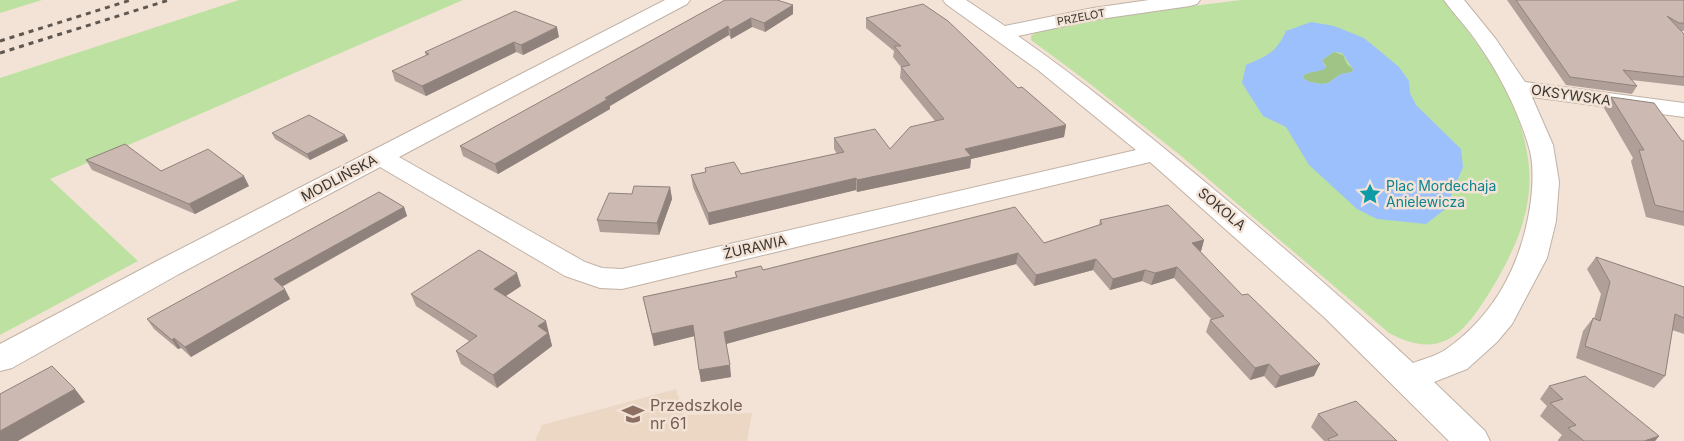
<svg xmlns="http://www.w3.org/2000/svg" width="1684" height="441" viewBox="0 0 1684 441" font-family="Inter,sans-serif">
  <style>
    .built { fill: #ecd7c4 }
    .green { fill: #bde1a1 }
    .forest { fill: #a0c485 }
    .water { fill: #9bc0fb; fill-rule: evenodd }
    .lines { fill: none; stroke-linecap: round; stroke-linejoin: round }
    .minor-casing { stroke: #c1b2a6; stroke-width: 2 }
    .minor { fill: #fff; fill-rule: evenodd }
    .rail { stroke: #5f5750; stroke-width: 3; stroke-dasharray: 5 5; stroke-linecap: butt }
    .wall { fill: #af9f98 }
    .shaded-wall { fill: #8f827c }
    .building { fill: #ccb9b1; stroke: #8f827c }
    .labels { text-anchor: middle; stroke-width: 5; stroke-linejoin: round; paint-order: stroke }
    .far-street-label { font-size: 11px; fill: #3a342f; stroke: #f3e3d6 }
    .street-label { font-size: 14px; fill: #3a342f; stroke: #f3e3d6 }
    .culture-label { font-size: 14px; fill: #0d838f; stroke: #f3e3d6; text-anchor: start }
    .near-education-label { font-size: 16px; fill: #785e54; stroke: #f3e3d6; text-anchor: start }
  </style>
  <rect width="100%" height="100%" fill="#f3e3d6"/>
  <path class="built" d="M676,389L684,415L752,413L747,441H535L542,425Z"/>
  <path class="green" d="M0,0H42L0,13Z
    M239,0H463L50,179L138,261L0,335V78Z
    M1241,0H1443C1453,9 1461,21 1469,33C1497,70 1522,112 1528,159C1536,211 1511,259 1484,301C1474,316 1461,335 1444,341C1426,349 1406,342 1389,333L1180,155L1085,80L1031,40V36L1036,32L1120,15Z"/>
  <path class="forest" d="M1334,52L1343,55L1347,64L1353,69L1352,72L1341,74L1328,83L1322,84L1310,82L1304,79L1303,76C1309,71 1318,72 1326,66L1322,60Z"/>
  <path class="water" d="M1311,22L1334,26L1364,38L1399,67L1409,81L1410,93L1416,105L1461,149L1463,167L1451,196L1444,210L1426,224L1377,219L1357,209L1309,165L1286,127L1263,116L1242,83L1246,65C1267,56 1276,53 1286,31ZM1334,52L1342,53L1353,69L1352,72L1341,74L1328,83L1322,84L1310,82L1304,79L1303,76C1310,70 1319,73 1326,68L1322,60Z"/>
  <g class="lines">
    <g class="minor-casing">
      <path id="minor" d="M665,0H690L687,4L399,157L585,262L602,268L622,269L1136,150L1038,70L946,4L943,0H966L1005,26L1093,8L1149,0H1200L1197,4L1190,6L1093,20L1018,36C1083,81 1143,131 1204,181C1275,240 1345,300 1413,363C1423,359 1436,356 1445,350C1496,315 1523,261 1531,200C1533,182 1534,161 1528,144C1517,109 1500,75 1479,45C1469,29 1455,16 1444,0H1464L1495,38L1525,82L1684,103V117L1532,97L1553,145L1559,182L1556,221L1547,258L1512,324L1497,342L1467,369L1434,382L1485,431L1490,441H1449L1325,318L1150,162L622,289L600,288L565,276L380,167L179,274L12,368L0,371V344L159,260Z"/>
    </g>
    <use href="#minor" class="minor"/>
    <path class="rail" d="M0,41L131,0
      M0,53L169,0"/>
  </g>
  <path class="wall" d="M1507,0H1684V31H1681L1684,34V86L1631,80L1637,86L1632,94L1566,85Z
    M782,2L793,5V14L765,32L752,27L731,39L729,35L610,106V109L498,174L463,156L460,146Z
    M866,18L1018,88L1066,125L1064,137L971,159L970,168L857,192L856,190L709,225L693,187L691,175L705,172V168L741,174L837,154L834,149V138L890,149L935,121L900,78L901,67L893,57L894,51L866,28Z
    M559,37L523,55L516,52L426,96L395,81L392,71L426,56L425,52Z
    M1611,97L1682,141H1684V226L1646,217L1631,161L1633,158L1604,108Z
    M272,133L348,141L310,160L275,139Z
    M86,160L161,171L249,186L195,214L92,170Z
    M670,187L672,199L659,235L600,232L597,220L632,194Z
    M404,207L407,216L282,287L290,299L191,357L181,348L178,349L154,329L147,319Z
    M1100,220L1204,240L1201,251H1200L1314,376L1275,388L1264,376L1250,380L1206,332L1210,320H1212L1174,278L1151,285L1142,281L1110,290L1093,270L1034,286L1016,264L726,344L731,377L701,382L694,336L654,346L643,297L736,277L735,272L1044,243L1099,225Z
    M1596,257L1684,287V334L1672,330L1665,376L1654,388L1576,358L1583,331L1593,318L1594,319L1601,294L1587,269Z
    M521,286L506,296L549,334L552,346L497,388L461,364L456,351L469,341L416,306L411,294Z
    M1549,386L1659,436L1655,441H1558V440L1562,435L1540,416L1547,406L1540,399Z
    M1318,414L1397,441H1324L1311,427Z"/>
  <path class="shaded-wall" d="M793,5V14L765,32L764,23Z
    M751,18L752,27L731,39L730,30Z
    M728,26L729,35L610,106V109L498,174L495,164L605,98Z
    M557,27L559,37L523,55L521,45Z
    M514,42L516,52L426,96L422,86Z
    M1066,125L1064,137L971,159L970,168L857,192V180L965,149Z
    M345,135L348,141L310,160L307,154Z
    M244,176L249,186L195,214L189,204Z
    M856,178V190L709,225L708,213Z
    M670,187L672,199L659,235L657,223Z
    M404,207L407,216L279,288L274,279Z
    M1204,240L1201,251L1189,255L1192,243Z
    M1018,253L1016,264L726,344L724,332Z
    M1096,259L1093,270L1034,286L1036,275Z
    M1177,267L1174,278L1151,285L1155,273Z
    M1145,270L1142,281L1110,290L1113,279Z
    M517,273L521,286L498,301L494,289Z
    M285,289L290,299L191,357L185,347Z
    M546,321L552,346L497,388L493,375L538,326Z
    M693,325L695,336L654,346L652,334Z
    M174,338L181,348L178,349L172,340Z
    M1269,364L1264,376L1250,380L1255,368Z
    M1320,364L1314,376L1275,388L1280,376Z
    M730,365L731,377L701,382L699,370Z
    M75,389L85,402L18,441H0V431Z
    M1659,436L1655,441H1644Z"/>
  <path class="building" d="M725,0H777L793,5L764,23L751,18L730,30L728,26L605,98L608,99L495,164L460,146Z
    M1516,0H1684V23H1679L1667,16L1684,34V77L1623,70L1637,86L1570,77Z
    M923,4L948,21L1018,88L1022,87L1066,125L965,149L971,156L857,180L856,178L708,213L691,175L706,172L705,168L734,162L741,174L844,152L834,138L875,129L890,149L910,127L944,119L901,67L910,65L894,46H901L866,18Z
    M515,11L557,27L521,45L514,42L422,86L392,71L429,54L425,52Z
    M1611,97L1654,103L1682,141H1684V212L1655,205L1639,150H1644Z
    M309,115L345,135L307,154L272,133Z
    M125,144L161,171L208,149L244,176L189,204L86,160Z
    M634,186L670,187L657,223L597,220L609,193L632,194Z
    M379,192L404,207L274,279L285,289L185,347L174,338L172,340L147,319Z
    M1168,205L1204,240L1192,243L1242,295L1248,294L1320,364L1280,376L1269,364L1255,368L1210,320L1224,316L1177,267L1155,273L1145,270L1113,279L1096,259L1036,275L1018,253L724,332L730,365L699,370L693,325L652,334L643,297L737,277L735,272L761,266L763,270L1015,207L1044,243L1102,224L1100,220Z
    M479,250L517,273L494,289L546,321L538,326L548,333L493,375L456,351L477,336L411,294Z
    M1596,257L1684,287V318L1675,314L1665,376L1585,346L1593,318L1600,321L1610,282Z
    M52,366L75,389L0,431V394Z
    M1585,376L1659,436L1644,441H1584L1568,428L1576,425L1550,403L1563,399L1549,386Z
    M1356,401L1397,441H1329L1328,439L1338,435L1318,414Z"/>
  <defs>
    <g id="sight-bare" transform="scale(1.725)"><path d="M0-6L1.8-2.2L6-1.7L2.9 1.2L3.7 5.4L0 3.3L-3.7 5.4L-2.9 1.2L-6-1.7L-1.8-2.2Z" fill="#0f9aa8" stroke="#f3e3d6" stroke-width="2.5" paint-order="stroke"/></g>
    <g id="school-bare" transform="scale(1.725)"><path d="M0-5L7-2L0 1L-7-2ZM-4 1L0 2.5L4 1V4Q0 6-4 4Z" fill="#8d6e63" stroke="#f3e3d6" stroke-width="2.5" paint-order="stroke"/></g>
  </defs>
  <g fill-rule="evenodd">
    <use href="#sight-bare" x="1370" y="194"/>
    <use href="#school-bare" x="633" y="414"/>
  </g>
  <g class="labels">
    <g class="far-street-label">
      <text transform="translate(1081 17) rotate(-11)" y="4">PRZELOT</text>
    </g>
    <g class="street-label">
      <text transform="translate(1571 95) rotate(8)" y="5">OKSYWSKA</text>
      <text transform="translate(339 178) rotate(-28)" y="5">MODLIŃSKA</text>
      <text transform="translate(1222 209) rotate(40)" y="5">SOKOLA</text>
      <text transform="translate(755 247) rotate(-13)" y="5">ŻURAWIA</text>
    </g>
    <g class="culture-label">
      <text x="1386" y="191">Plac Mordechaja<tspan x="1386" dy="16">Anielewicza</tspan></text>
    </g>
    <g class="near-education-label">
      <text x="650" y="411">Przedszkole<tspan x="650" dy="18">nr 61</tspan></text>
    </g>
  </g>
</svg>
